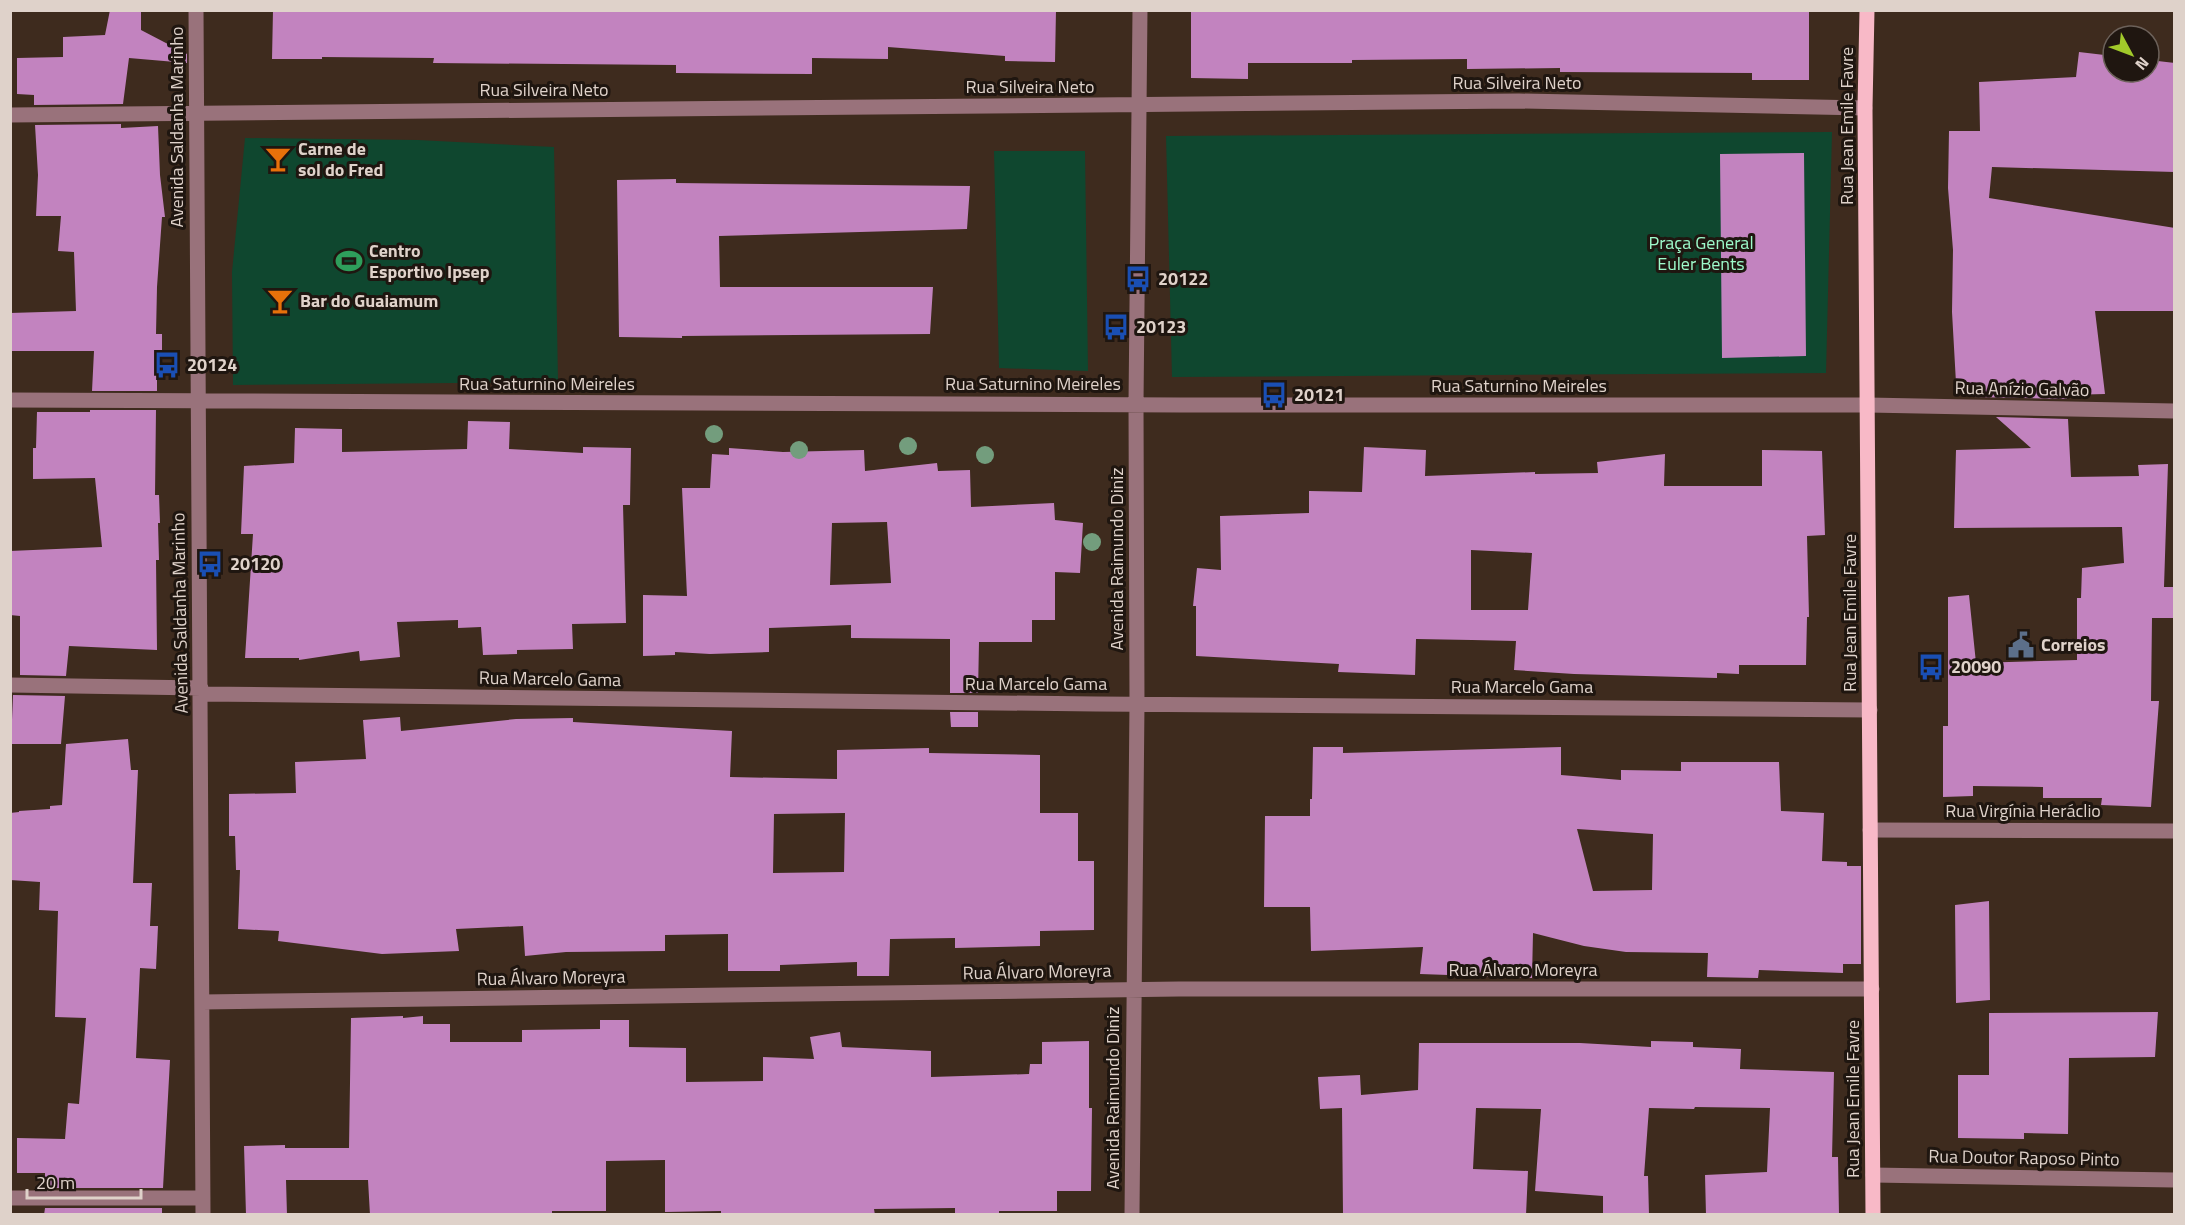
<svg xmlns="http://www.w3.org/2000/svg" width="2185" height="1225" viewBox="0 0 2185 1225" font-family="'Titillium Web',sans-serif">
  <style>
    .green { fill: #0f472f }
    .building { fill: #c283bf; fill-rule: evenodd }
    .lines { fill: none; stroke-linecap: round; stroke-linejoin: round }
    .minor { stroke: #99727b; stroke-width: 15 }
    .major { stroke: #f8b9c7; stroke-width: 15 }
    .tree { fill: #739d7d }
    .labels { text-anchor: middle; stroke-width: 6; stroke-linejoin: round; paint-order: stroke }
    .street-label { font-size: 18px; fill: #dfd2ca; stroke: #1f1610 }
    .poi-label { font-size: 18px; font-weight: bold; fill: #dfd2ca; stroke: #1f1610; text-anchor: start }
    .park-label { font-size: 18px; fill: #9efbcb; stroke: #1f1610 }
  </style>
  <rect width="100%" height="100%" fill="#3e2b1e"/>
  <path class="green" d="M1832,132L1826,373L1172,377L1166,136Z
    M245,138L418,140L554,147L558,382L233,385L232,272Z
    M994,151H1085L1088,371L999,368Z"/>
  <path class="building" d="M110,10H141V30L187,54V63L129,58L123,104L34,105V95L17,94V58L63,57V37L105,35Z
    M273,10H1056L1055,62L1005,61V56L888,47V59L812,58V74L676,73V65L433,63L434,58L322,57V59H272Z
    M1191,10H1809V80H1752V73L1560,72V68L1467,69V59L1352,60V63H1248V79L1191,78Z
    M2079,52L2113,56V72H2149V60L2175,63V172L1992,167L1989,198L2175,228V311H2095L2105,394L2067,395V399L1973,397L1956,383L1952,312L1953,250L1948,188L1949,131H1980L1979,82L2076,77Z
    M121,124V128L158,126L160,175L165,217H162L157,287L156,334H162V362H157V391H92L94,351H10V313L76,311L74,252L58,251L61,216H36L38,175L35,125Z
    M1804,153L1806,356L1722,358L1720,154Z
    M676,179V183L970,186L967,229L719,236L720,287H933L930,334L682,336V338L619,337L617,180Z
    M90,410H156L155,495H159L160,523H158L159,560H156L157,650L69,646L66,676L20,675V616L10,615V551L102,547L95,478L33,479V448H36L37,412H90Z
    M1996,417L2068,419L2071,477L2139,476L2138,465L2168,464L2164,587H2174V618H2152L2151,701H2159L2151,807L2101,805L2102,798H2043V787L1973,786V796L1943,797V726H1948V597L1969,595L1976,663L2077,660V598H2081L2082,568L2124,563L2122,527L1954,528L1956,450L2031,448Z
    M468,421L510,422L509,449L583,453V447L631,448L630,505H623L626,623L572,624L573,649L517,650V654L483,655L481,627L458,628V620L397,622L400,657L360,661L359,651L299,660V658H245L253,534H241L244,466L294,463L295,428L342,429V452L467,449Z
    M1364,447L1426,450L1425,476L1535,472V474L1598,473L1597,462L1665,454L1664,486H1762V450L1822,451L1825,535L1807,536L1809,617H1807L1806,665H1739V674L1717,673V678L1574,674L1514,670L1516,641L1472,640L1416,639L1415,675L1338,672L1339,664L1196,656V606H1193L1197,568L1221,570L1220,516L1309,513V491L1362,492ZM1471,550L1532,553L1528,610H1471Z
    M729,448L783,452L864,450L865,471L937,463L938,471L970,470L971,507L1054,503L1055,520L1083,523L1080,573L1055,572V620H1032V642H979L978,693H950V639L851,638V625L769,628V652L710,654L675,652V655L643,656V595L687,596L682,488H710L712,454L729,455ZM887,522L891,583L830,585L832,523Z
    M13,695L65,696L61,744H11Z
    M950,712H978V727H951Z
    M400,717L401,731L516,719L573,718V722L732,731L730,777L837,779V750L929,748V753L1040,755V813H1078V861H1094V930L1040,931V946L955,948V938L890,939L889,976H857V962L780,965V971H728V934L665,935V951L566,952L525,956L523,926L456,929L459,951L382,954L278,941L279,931L238,929L240,870H236L235,836H229V794L296,793L295,762L366,759L363,720ZM845,813L844,872L773,873L774,814Z
    M128,739L131,770H138L133,883H152L150,926H158L156,969L140,968L136,1058L170,1060L163,1188H45V1173H17V1138L65,1139L68,1103L79,1104L86,1018L55,1017L58,911L39,910L40,882L10,880V813L19,812V811L50,809V806L62,805L66,744Z
    M1313,747H1343V753L1561,747V775L1621,780V770L1681,771V762H1779L1781,811L1824,813L1822,861L1847,862V866H1861V964H1843V973L1759,970L1758,978L1707,977L1708,953L1626,952L1584,946L1533,933L1532,978L1420,974L1423,947L1311,951L1310,907H1264L1265,816H1310V799H1312ZM1577,829L1653,834L1652,890L1593,891Z
    M1989,901L1990,1000L1956,1003L1955,905Z
    M2158,1012L2155,1057L2069,1058L2068,1134L2024,1133V1139L1958,1138V1075H1989V1013Z
    M403,1016V1018L423,1016V1024H450V1042H522V1030L600,1029V1020H629V1047L686,1048V1082L763,1081V1057L814,1059L810,1037L840,1032L842,1047L931,1051V1077L1029,1074L1030,1064H1042V1042L1089,1041V1108H1092L1091,1191H1057V1211H999V1215H955V1208L874,1209L875,1215H721V1211L665,1212V1160L606,1161V1211H552V1215H370L368,1180H286L287,1215H246L244,1146L285,1145V1148H349L351,1018Z
    M1651,1041L1693,1042V1047L1741,1049L1740,1069L1834,1072L1832,1157H1838L1839,1215H1706L1705,1175L1767,1172L1770,1108L1695,1107L1694,1109L1649,1108L1644,1176H1648L1649,1215H1603V1196L1535,1191L1541,1109L1476,1108L1473,1169L1528,1171L1526,1215H1343L1342,1108L1320,1109L1318,1077L1360,1075L1361,1095L1418,1090L1419,1043H1580L1651,1047Z
    M45,1208H162V1215H44Z"/>
  <g class="lines">
    <path class="minor" d="M196,10L203,1214
      M10,115L1519,101L1865,108
      M10,400L1181,405H1868L2174,411
      M10,685L201,688
      M201,694L1096,704L1870,710
      M1870,830L2174,831
      M202,1002L1179,989H1872
      M1873,1175L2174,1180
      M10,1198H203
      M1132,1214L1137,704L1136,404L1140,10"/>
    <path class="major" d="M1867,10L1865,108L1873,1214"/>
  </g>
  <g class="tree">
    <circle cx="714" cy="434" r="9"/>
    <circle cx="908" cy="446" r="9"/>
    <circle cx="799" cy="450" r="9"/>
    <circle cx="985" cy="455" r="9"/>
    <circle cx="1092" cy="542" r="9"/>
  </g>
  <defs>
    <g id="bar-bare" transform="scale(2.07)"><path d="M-6-5H6L.8 .8V4.5H3.5V6h-7V4.5H-.8V.8Z" fill="#e8710a" stroke="#1f1610" stroke-width="2.5" paint-order="stroke"/></g>
    <g id="stadium-bare" transform="scale(2.07)"><path d="M0-5a6.5 5 0 1 0 0 10a6.5 5 0 1 0 0-10ZM-3.5-1.8h7v3.6h-7Z" fill="#2e9e5b" stroke="#1f1610" stroke-width="2.5" paint-order="stroke"/></g>
    <g id="bus-bare" transform="scale(2.07)"><path d="M-5-6H5V4H4V6H2V4H-2V6H-4V4H-5ZM-3.5-4V0h7V-4ZM-3.5 1.2v1.5H-2V1.2ZM2 1.2v1.5H3.5V1.2Z" fill="#1a4fb4" stroke="#1f1610" stroke-width="2.5" paint-order="stroke"/></g>
    <g id="civic-bare" transform="scale(2.07)"><path d="M-.6-6.5H3V-4.5H.6V-3L4-1V1h2V6H-6V1h2V-1L-.6-3ZM-1.2 2.5V6h2.4V2.5Z" fill="#5c6f8a" stroke="#1f1610" stroke-width="2.5" paint-order="stroke"/></g>
  </defs>
  <g fill-rule="evenodd">
    <use href="#bar-bare" x="278" y="159"/>
    <use href="#stadium-bare" x="349" y="261"/>
    <use href="#bus-bare" x="1138" y="279"/>
    <use href="#bar-bare" x="280" y="301"/>
    <use href="#bus-bare" x="1116" y="327"/>
    <use href="#bus-bare" x="167" y="365"/>
    <use href="#bus-bare" x="1274" y="395"/>
    <use href="#bus-bare" x="210" y="564"/>
    <use href="#civic-bare" x="2021" y="645"/>
    <use href="#bus-bare" x="1931" y="667"/>
  </g>
  <g class="labels">
    <g class="street-label">
      <text x="1517" y="89">Rua Silveira Neto</text>
      <text x="1030" y="93">Rua Silveira Neto</text>
      <text x="544" y="96">Rua Silveira Neto</text>
      <text transform="translate(1847 126) rotate(-90)" y="6">Rua Jean Emile Favre</text>
      <text transform="translate(177 127) rotate(-90)" y="6">Avenida Saldanha Marinho</text>
      <text x="547" y="390">Rua Saturnino Meireles</text>
      <text x="1033" y="390">Rua Saturnino Meireles</text>
      <text x="1519" y="392">Rua Saturnino Meireles</text>
      <text transform="translate(2022 389) rotate(1)" y="6">Rua Anízio Galvão</text>
      <text transform="translate(1117 559) rotate(-90)" y="6">Avenida Raimundo Diniz</text>
      <text transform="translate(180 613) rotate(-91)" y="6">Avenida Saldanha Marinho</text>
      <text transform="translate(1850 613) rotate(-90)" y="6">Rua Jean Emile Favre</text>
      <text transform="translate(550 679) rotate(1)" y="6">Rua Marcelo Gama</text>
      <text x="1036" y="690">Rua Marcelo Gama</text>
      <text x="1522" y="693">Rua Marcelo Gama</text>
      <text x="2023" y="817">Rua Virgínia Heráclio</text>
      <text x="1523" y="976">Rua Álvaro Moreyra</text>
      <text transform="translate(1037 972) rotate(-1)" y="6">Rua Álvaro Moreyra</text>
      <text transform="translate(551 978) rotate(-1)" y="6">Rua Álvaro Moreyra</text>
      <text transform="translate(1113 1098) rotate(-90)" y="6">Avenida Raimundo Diniz</text>
      <text transform="translate(1853 1099) rotate(-90)" y="6">Rua Jean Emile Favre</text>
      <text transform="translate(2024 1158) rotate(1)" y="6">Rua Doutor Raposo Pinto</text>
    </g>
    <g class="poi-label">
      <text x="298" y="155">Carne de<tspan x="298" dy="21">sol do Fred</tspan></text>
      <text x="369" y="257">Centro<tspan x="369" dy="21">Esportivo Ipsep</tspan></text>
      <text x="1158" y="285">20122</text>
      <text x="300" y="307">Bar do Guaiamum</text>
      <text x="1136" y="333">20123</text>
      <text x="187" y="371">20124</text>
      <text x="1294" y="401">20121</text>
      <text x="230" y="570">20120</text>
      <text x="2041" y="651">Correios</text>
      <text x="1951" y="673">20090</text>
    </g>
    <g class="park-label">
      <text x="1701" y="249">Praça General<tspan x="1701" dy="21">Euler Bents</tspan></text>
    </g>
  </g>
  <rect width="2185" height="1225" fill="none" stroke="#dfd2ca" stroke-width="24"/>
  <g transform="translate(2131 54) rotate(131)"><circle r="28" fill="#1f1610" stroke="#6c615a" stroke-width="1.5"/>
  <path d="M0-4.5L10 22L0 15L-10 22Z" fill="#a1c92a"/>
  <text y="-9" font-size="16" font-weight="bold" text-anchor="middle" fill="#dfd2ca">N</text>
  </g>
  <path d="M27 1189v9h114v-9" fill="none" stroke="#dfd2ca" stroke-width="3"/>
  <text x="36" y="1189" font-size="18" fill="#dfd2ca" stroke="#1f1610" stroke-width="4.5" paint-order="stroke">20 m</text>
</svg>
